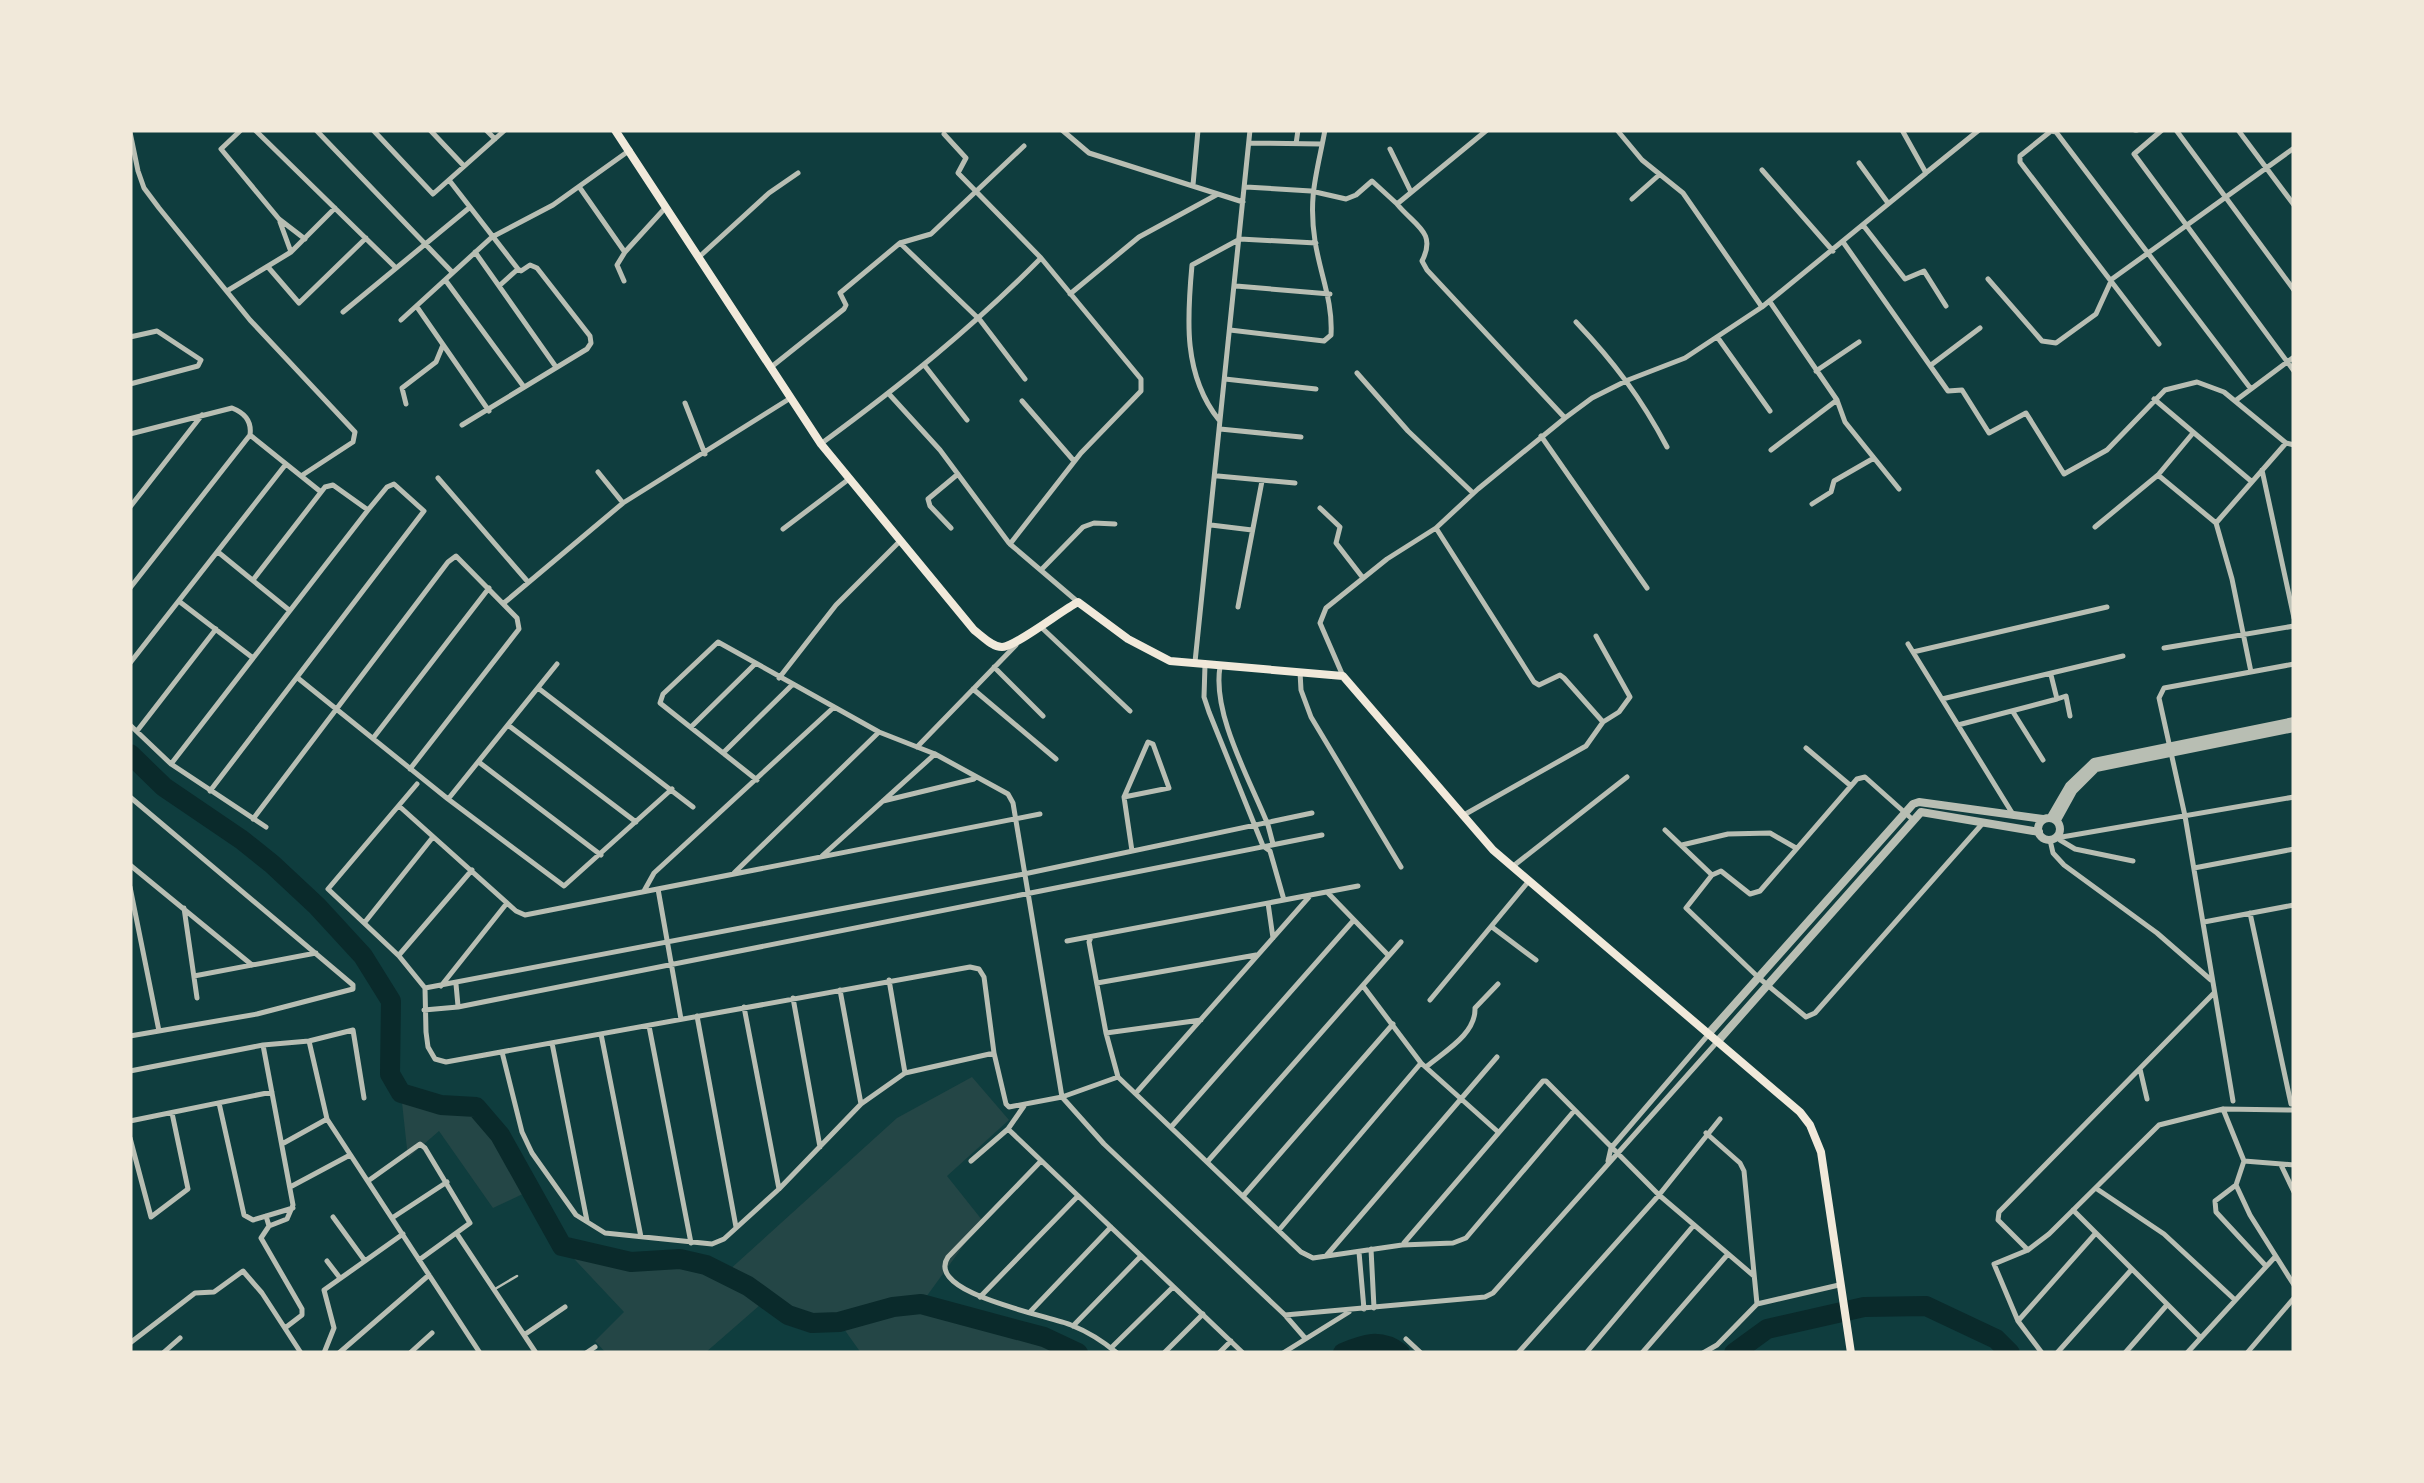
<svg xmlns="http://www.w3.org/2000/svg" width="2424" height="1483" viewBox="0 0 2424 1483" font-family="Merriweather,serif">
  <style>
    .green { fill: #244646 }
    .lines { fill: none; stroke-linecap: round; stroke-linejoin: round }
    .river { stroke: #0a2a2b; stroke-width: 20 }
    .service { stroke: #b8beb3; stroke-width: 2.5 }
    .minor { stroke: #b8beb3; stroke-width: 5 }
    .tertiary { stroke: #b8beb3; stroke-width: 8 }
    .secondary { stroke: #f1e9da; stroke-width: 8 }
  </style>
  <rect width="100%" height="100%" fill="#0f3d3e"/>
  <path class="green" d="M972,1077L1009,1120L947,1176L982,1220L921,1304L1044,1337L1078,1353H861L839,1322C809,1323 791,1318 767,1299L705,1353H606L595,1341L624,1312L562,1246L631,1262L680,1259L727,1272L897,1118Z
    M401,1093L441,1105L476,1107L500,1135L529,1191L493,1208L439,1131L408,1158Z"/>
  <g class="lines">
    <path class="river" d="M130,754L164,787L242,840L272,864L317,906L363,956L391,1001L390,1074L401,1093L441,1105L476,1107L500,1135L562,1246L631,1262L680,1259L706,1265L748,1286L788,1315L812,1323L839,1322L893,1307L921,1304L1044,1337L1078,1353
      M1343,1353C1364,1344 1380,1338 1400,1353
      M1734,1353L1767,1329L1864,1307L1926,1306L1996,1339L2010,1353"/>
    <path class="service" d="M495,1289L517,1276"/>
    <path class="minor" d="M241,130L221,149L279,219L305,239
      M255,130L394,266
      M316,130L452,272
      M373,130L433,194L505,130
      M430,130L464,166
      M486,130L495,139
      M1062,130L1089,153L1243,202
      M1487,130L1397,204C1415,226 1437,232 1422,261L1427,270L1565,418
      M2135,130H2137
      M2162,130L2134,154L2294,371
      M2176,130L2294,290
      M2238,130L2294,205
      M130,132L138,171L144,188L159,208L250,320L355,432L353,442L301,476
      M944,134L966,158L958,173L1041,258L1141,379V391L1081,453L1010,544L1078,602
      M1249,143L1321,144
      M1296,144L1298,130
      M1390,149L1411,192
      M1859,163L1888,203
      M1762,170L1833,251
      M1927,172L1979,130
      M449,180L518,269L521,271L530,265L537,268L590,336L591,343L587,349L462,425
      M1193,185L1198,130
      M1246,187L1311,191L1346,199L1356,195L1372,181L1396,203
      M580,188L624,251
      M1632,199L1659,175
      M280,222L291,252
      M1863,225L1905,279L1924,271L1946,306
      M1843,242L1948,391L1962,390L1989,433L2026,413L2064,474L2107,450L2165,390L2197,382L2224,392L2286,443L2294,445
      M900,243L980,320L1025,379
      M475,252L556,367
      M699,257L769,193L798,173
      M268,267L299,303L366,238
      M1988,279L2042,341L2056,343L2096,314L2112,279L2294,148
      M446,281L524,387
      M624,281L617,265L625,252L666,207
      M499,286L518,269
      M1236,286L1330,294
      M227,291L291,252L335,208
      M1070,294L1139,237L1218,194
      M1770,302L1837,400L1771,450
      M417,307L489,411
      M1762,307L1926,173L1902,130
      M343,312L469,208
      M401,320L492,237L553,205L630,150
      M1576,322C1614,362 1641,398 1667,447
      M1230,330L1324,341L1331,335C1333,301 1320,274 1315,241C1308,196 1317,173 1325,130
      M130,337L157,331L201,360L198,366L130,384
      M1718,338L1770,411
      M2159,344L2020,162V156L2051,131L2056,132L2251,389
      M1931,365L1980,328
      M925,366L967,420
      M770,368L844,309L846,305L840,293L900,243L931,234L1024,146
      M1816,371L1859,342
      M1357,373L1408,431L1473,493
      M1225,379L1316,389
      M889,394L940,450L1009,543
      M2154,399L2251,481
      M1837,400L1845,422L1899,489
      M1022,401L1074,461
      M2235,401L2294,357
      M685,403L705,454
      M406,404L402,388L436,362L443,345
      M1219,420C1183,375 1187,319 1192,265L1240,239L1316,243
      M1220,429L1301,437
      M130,434L232,408C245,413 252,421 250,435
      M250,435L321,492
      M1541,436L1647,588
      M822,443C901,385 972,328 1041,258
      M2262,470L2294,618
      M598,472L623,503
      M2158,475L2216,523
      M1218,476L1295,483
      M438,478L528,582
      M1812,504L1831,492L1834,481L1874,458
      M130,507L202,415
      M1320,508L1340,527L1336,543L1363,578
      M1211,525L1252,530
      M2095,527L2158,475L2193,433
      M951,528L930,506L928,499L958,474
      M1436,528L1534,682L1539,685L1560,675L1564,678L1603,722L1619,712L1630,697L1596,636
      M783,529L849,479
      M218,552L289,610
      M1042,569L1083,527L1094,523L1115,524
      M253,580L325,487L333,485L368,510
      M130,588L250,435
      M180,602L253,658
      M504,603L623,503L789,399
      M1238,607L1262,481
      M1041,627L1130,711
      M1908,644L2014,816
      M2164,648L2294,626
      M1913,652L2107,607
      M1195,662L1250,130
      M130,663L286,464
      M1205,665L1204,697L1209,712L1263,846L1270,851L1284,900
      M994,667L1043,716
      M1220,667C1212,714 1250,780 1268,825L1273,844
      M1300,672L1301,690L1311,717L1401,867
      M2251,672L2232,579L2216,523L2286,443
      M1343,676L1320,623L1326,608L1387,559L1436,528L1478,489L1565,418L1592,398L1628,380L1685,358L1762,307L1683,193L1642,160L1617,130
      M779,678L836,605L899,542
      M299,679L448,799L564,886L672,789
      M538,688L693,807
      M973,689L1056,759
      M1942,699L2123,656
      M2057,699L2066,696L2070,716
      M2013,712L2043,760
      M130,725L171,764L266,827
      M508,725L636,822
      M1958,725L2057,699L2051,675
      M691,727L755,664
      M137,731L216,629
      M374,737L489,588
      M917,747L1016,645
      M1806,748L1851,786
      M723,753L792,685
      M480,763L601,855
      M171,764L368,510L387,487L394,484L424,511L210,791
      M757,780L660,703L663,694L718,642L879,732L935,754L1008,794L1013,803L1062,1097L1104,1144L1285,1315L1305,1338
      M417,784L328,889L399,956L425,988
      M130,797L353,985V989L257,1014L130,1036
      M1124,797L1169,788L1153,744L1148,742L1124,797L1132,851
      M449,798L557,664
      M883,801L974,779
      M399,806L516,911L525,915L1040,814
      M1462,816L1586,746L1603,722
      M253,819L448,562L456,556L517,618L519,629L410,769
      M1912,819L1865,777L1857,779L1760,891L1750,894L1721,871L1712,875L1686,908L1759,978L1806,1017L1815,1013L1983,823
      M1665,830L1712,875
      M2056,838L2294,797
      M2050,840L2053,853L2064,865L2157,933L2211,980
      M2060,840L2075,849L2133,861
      M1682,845L1728,834L1770,833L1796,848
      M822,856L935,754
      M130,865L252,965
      M1512,867L1627,777
      M2194,868L2294,849
      M734,873L879,732
      M130,887L159,1031
      M658,889L681,1019
      M644,891L654,873L833,708
      M1328,893L1388,955
      M1268,903L1273,938
      M184,908L197,998
      M2250,913L2291,1104
      M365,922L433,837
      M2204,922L2294,905
      M1492,927L1536,960
      M1091,937L1089,942L1106,1033L1118,1077
      M1067,941L1358,886
      M399,955L472,870
      M194,976L316,953
      M889,980L905,1073
      M1097,983L1256,955
      M456,984L458,1006
      M441,986L507,903
      M1363,986L1421,1063L1497,1131
      M425,988L426,1032L428,1047L435,1059L446,1062L970,967L979,969L984,977L994,1053L1006,1104L1009,1107L1062,1097L1118,1077L1301,1252L1313,1258L1402,1245L1453,1243L1466,1238L1574,1111
      M425,988L1024,874L1312,813
      M840,990L861,1104
      M793,998L820,1147
      M1430,1000L1528,882
      M744,1007L779,1189
      M424,1010L458,1007L1322,835
      M697,1016L736,1227
      M649,1026L691,1243
      M1106,1033L1201,1020
      M601,1034L641,1237
      M309,1041L327,1119L480,1353
      M552,1043L587,1221
      M263,1045L293,1205L287,1219L269,1226
      M502,1052L522,1132L532,1153L576,1215L605,1233L712,1244L724,1239L779,1189L861,1104L905,1073L994,1053
      M1426,1067C1445,1051 1476,1034 1475,1008L1498,984
      M2140,1069L2147,1099
      M130,1071L263,1045L309,1041L353,1030L364,1098
      M1136,1093L1309,897
      M2233,1101L2185,816L2159,698L2164,688L2294,664
      M219,1103L244,1215L253,1220L293,1208
      M2223,1109L2244,1161L2236,1185L2215,1201L2216,1212L2265,1265
      M130,1121L272,1092
      M1172,1126L1353,921
      M1008,1129L1243,1353
      M130,1138L151,1217L188,1189L172,1113
      M282,1144L327,1119
      M971,1161L1008,1129L1024,1106
      M1041,1161L948,1257C924,1293 1046,1315 1071,1325C1086,1331 1104,1342 1117,1353
      M1208,1161L1401,942
      M1608,1161L1611,1148L1708,1035
      M2244,1161L2294,1165
      M2281,1165L2294,1192
      M368,1181L420,1144L425,1148L470,1223L419,1260
      M2236,1185L2250,1215L2294,1285
      M292,1186L350,1155
      M2097,1189L2164,1234L2234,1299
      M1244,1195L1393,1024
      M2073,1210L2200,1337
      M266,1216L269,1226L261,1238L302,1309V1315L285,1328
      M333,1217L365,1261
      M392,1218L447,1182
      M1279,1230L1421,1063
      M457,1234L536,1353
      M1404,1243L1543,1081H1546L1659,1195L1754,1276
      M1371,1249L1374,1308
      M2028,1250L1998,1220L1999,1212L2214,993
      M1359,1252L1364,1309
      M1326,1256L1497,1057
      M327,1261L340,1278
      M980,1297L1078,1196
      M1757,1304L1839,1285
      M1030,1312L1111,1227
      M1285,1315L1485,1297L1493,1293L1717,1042
      M2018,1321L2095,1234
      M1073,1326L1141,1256
      M524,1335L565,1307
      M1406,1339L1421,1353
      M130,1343L195,1293L214,1292L243,1271L262,1293L301,1353
      M1111,1348L1173,1287
      M163,1353L180,1338
      M324,1353L334,1328L324,1290L403,1234
      M339,1353L429,1275
      M410,1353L432,1333
      M586,1353L595,1347
      M1164,1353L1203,1314
      M1219,1353L1231,1341
      M1283,1353L1349,1312
      M1518,1353L1659,1195L1720,1119
      M1586,1353L1694,1225
      M1642,1353L1728,1254
      M1703,1353L1717,1345L1757,1304L1744,1171L1740,1163L1706,1133
      M2042,1353L2018,1321L1994,1264L2028,1250L2049,1234L2159,1125L2223,1109L2294,1110
      M2057,1353L2132,1269
      M2125,1353L2166,1306
      M2187,1353L2275,1257
      M2247,1353L2294,1298"/>
    <path class="tertiary" d="M2051,817L2069,786L2094,762L2294,721
      M2038 829a11 11 0 1 1 22 0a11 11 0 1 1-22 0Z
      M2057,820L2073,791L2096,768L2294,728
      M1709,1033L1913,804L1919,802L2043,819
      M1718,1041L1921,812L2039,832"/>
    <path class="secondary" d="M615,130L821,444L974,630C982,636 992,647 1002,647C1015,647 1061,611 1078,602L1128,639L1170,661L1343,676L1493,850L1800,1112L1810,1125L1821,1152L1851,1353"/>
  </g>
  <rect width="2424" height="1483" fill="none" stroke="#f1e9da" stroke-width="265"/>
</svg>
